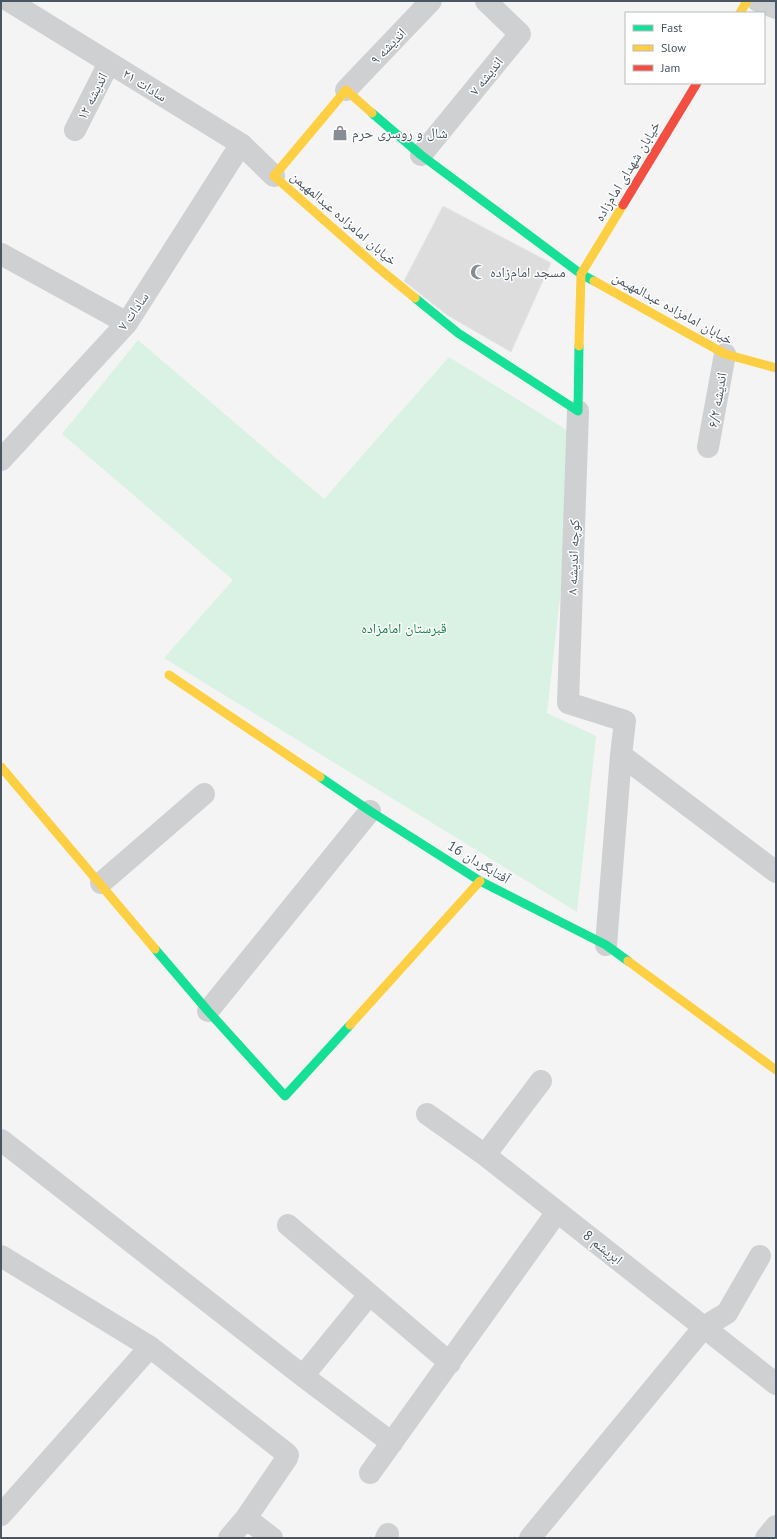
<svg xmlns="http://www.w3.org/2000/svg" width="777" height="1539" viewBox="0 0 777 1539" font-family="'PT Sans','Noto Naskh Arabic',sans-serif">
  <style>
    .green { fill: #d9f2e3 }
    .building { fill: #ddddde; stroke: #e5e6e7 }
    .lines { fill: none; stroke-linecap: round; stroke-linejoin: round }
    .street { stroke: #ced0d2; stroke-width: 22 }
    .fast { stroke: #16e098; stroke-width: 9 }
    .slow { stroke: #ffcf43; stroke-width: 9 }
    .jam { stroke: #f24e42; stroke-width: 9 }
    .labels { text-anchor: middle; stroke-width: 3; stroke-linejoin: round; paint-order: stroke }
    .street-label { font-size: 14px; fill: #4a5661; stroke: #fff }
    .poi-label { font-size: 14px; fill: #4a5661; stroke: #fff; text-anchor: start }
    .park-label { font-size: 14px; fill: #17864f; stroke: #fff }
  </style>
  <rect width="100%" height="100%" fill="#f4f4f4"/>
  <path class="green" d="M138,340L324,499L449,357L578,437L547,713L596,736L577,912L164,658L233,580L62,434Z"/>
  <path class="building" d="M443,206L551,263L511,352L447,315L404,281Z"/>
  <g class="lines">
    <path class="street" d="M9,1L241,144L274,176
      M758,1L776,8
      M346,90L431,1
      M75,130L109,63
      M421,155L520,34L486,1
      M1,254L127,323
      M578,411L568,703L625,721L621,755L606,945
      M708,447L725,354
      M1,460L127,323L241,144
      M621,755L776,872
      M101,883L204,794
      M208,1011L370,811
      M427,1114L485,1155L776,1384
      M1,1140L303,1376L392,1443
      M485,1155L541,1081
      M288,1225L450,1363
      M1,1256L150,1347L286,1453L288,1455L287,1458L246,1518L229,1538
      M303,1376L369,1295
      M370,1473L557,1212
      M1,1515L150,1347
      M246,1518L272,1538
      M386,1538L388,1534
      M530,1538L704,1327L727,1313L760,1256
      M766,1538L776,1526"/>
    <path class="fast" d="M372,113L421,155L581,274L594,281
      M415,298L458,333L578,411L579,346
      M320,777L370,811L480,881L606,945L628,961
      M155,949L208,1011L285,1096L350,1025"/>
    <path class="slow" d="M740,13L747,1
      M372,113L346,90L274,176L376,266L415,298
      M594,281L725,354L776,368
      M579,346L581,274L623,205
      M169,675L320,777
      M1,767L155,949
      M628,961L776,1070
      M350,1025L480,881"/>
    <path class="jam" d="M623,205L697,83"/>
  </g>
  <defs>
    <g id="shop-bare" transform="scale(1.2)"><path d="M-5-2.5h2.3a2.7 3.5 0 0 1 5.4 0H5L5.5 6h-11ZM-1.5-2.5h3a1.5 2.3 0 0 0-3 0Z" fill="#868d94" stroke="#fff" stroke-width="2.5" paint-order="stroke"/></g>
    <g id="mosque-bare" transform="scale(1.2)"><path d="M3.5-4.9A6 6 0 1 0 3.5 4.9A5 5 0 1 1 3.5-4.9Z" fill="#868d94" stroke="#fff" stroke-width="2.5" paint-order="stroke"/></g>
  </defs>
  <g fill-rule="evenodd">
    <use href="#shop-bare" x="340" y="133"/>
    <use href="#mosque-bare" x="478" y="272"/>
  </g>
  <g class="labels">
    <g class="street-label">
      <text transform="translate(388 46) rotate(-46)" y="5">اندیشه ۹</text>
      <text transform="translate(486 76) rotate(-51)" y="5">اندیشه ۷</text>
      <text transform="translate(145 85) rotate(32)" y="5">سادات ۲۱</text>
      <text transform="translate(92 96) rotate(-63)" y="5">اندیشه ۱۲</text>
      <text transform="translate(627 171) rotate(-59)" y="5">خیابان شهدای امام‌زاده</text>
      <text transform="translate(344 218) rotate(41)" y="5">خیابان امامزاده عبدالمهیمن</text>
      <text transform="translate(673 308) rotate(29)" y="5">خیابان امامزاده عبدالمهیمن</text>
      <text transform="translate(133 311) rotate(-55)" y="5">سادات ۷</text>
      <text transform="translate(717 400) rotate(-80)" y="5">اندیشه ۶/۲</text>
      <text transform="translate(573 557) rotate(-88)" y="5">کوچه اندیشه ۸</text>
      <text transform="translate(479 862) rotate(31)" y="5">آفتابگردان 16</text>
      <text transform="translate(603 1247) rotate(38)" y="5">ابریشم 8</text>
    </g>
    <g class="poi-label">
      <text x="352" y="138">شال و روسری حرم</text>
      <text x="490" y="277">مسجد امام‌زاده</text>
    </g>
    <g class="park-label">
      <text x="404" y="633">قبرستان امامزاده</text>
    </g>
  </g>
  <rect width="777" height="1539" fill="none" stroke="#4a5661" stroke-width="4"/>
  <rect x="625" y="12" width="140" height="72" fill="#ffffff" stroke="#b7bbc0"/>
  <rect x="633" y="25" width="20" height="6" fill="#16e098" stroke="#b7bbc0"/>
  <text x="661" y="32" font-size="12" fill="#4a5661">Fast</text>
  <rect x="633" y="45" width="20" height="6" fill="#ffcf43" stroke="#b7bbc0"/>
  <text x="661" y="52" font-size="12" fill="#4a5661">Slow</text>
  <rect x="633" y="65" width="20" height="6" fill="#f24e42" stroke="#b7bbc0"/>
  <text x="661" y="72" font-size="12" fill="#4a5661">Jam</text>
</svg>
